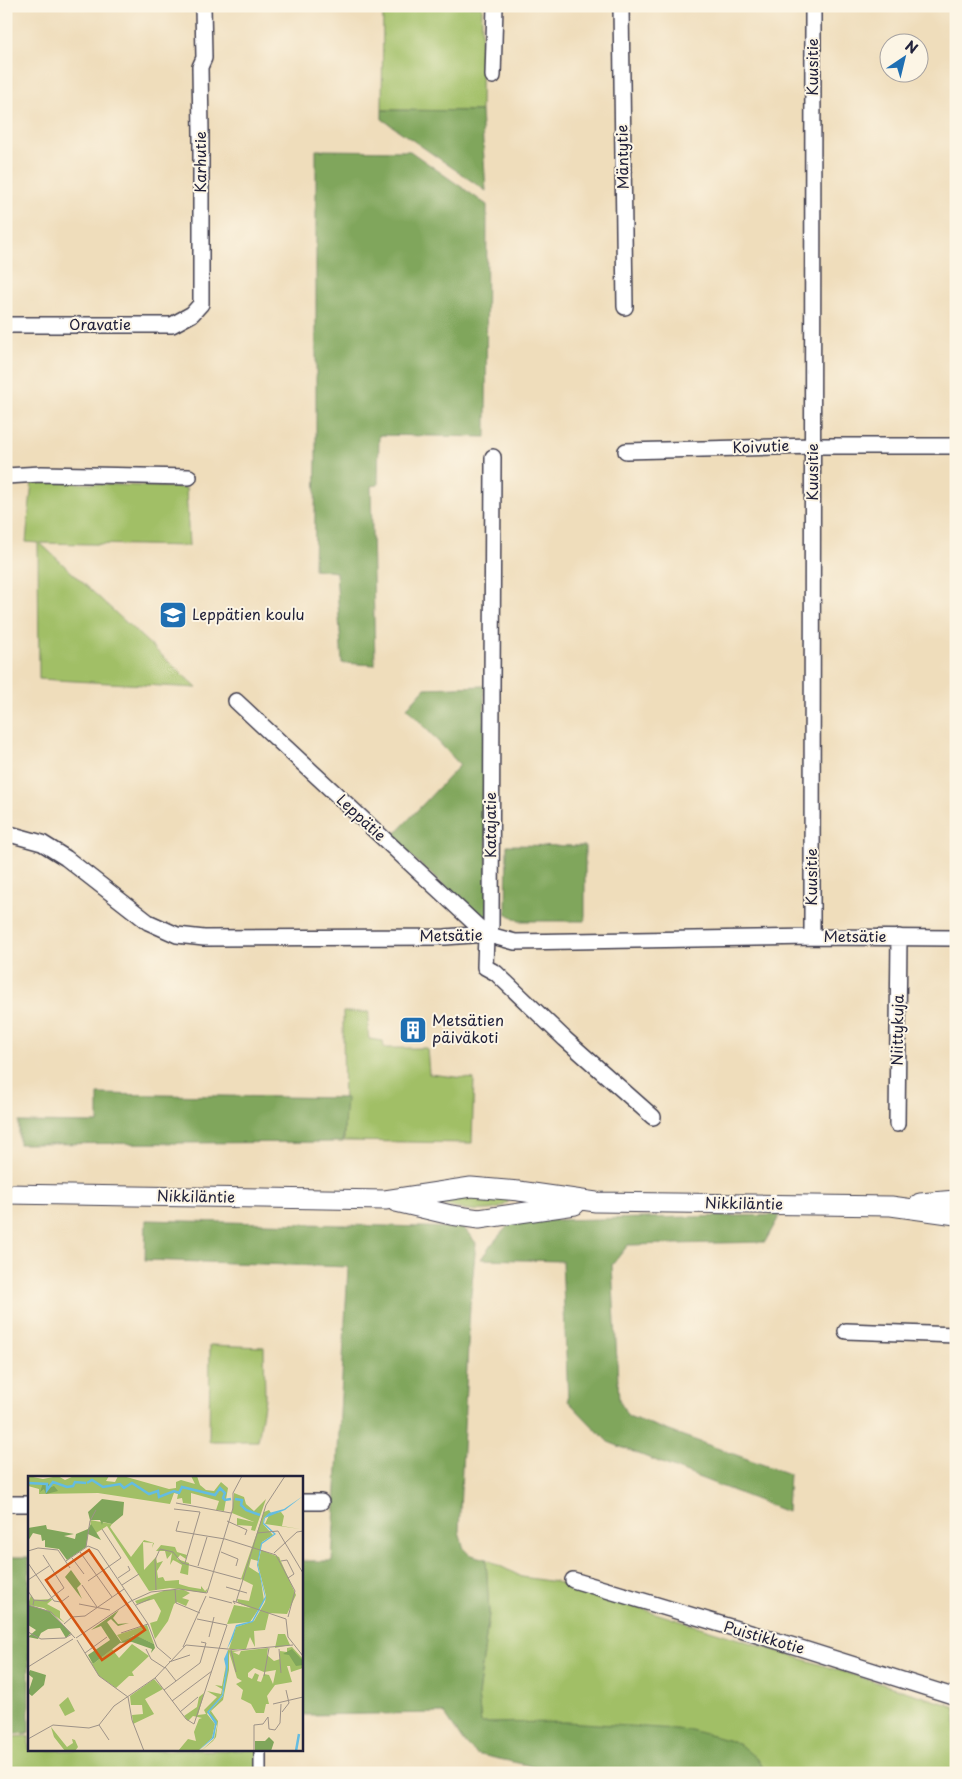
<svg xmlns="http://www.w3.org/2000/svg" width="962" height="1779" viewBox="0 0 962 1779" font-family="'Playpen Sans',sans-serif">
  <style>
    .green { fill: #a1bf66; stroke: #627050 }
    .forest { fill: #80a65b; stroke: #51644b }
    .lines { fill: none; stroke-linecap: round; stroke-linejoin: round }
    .pedestrian-casing { stroke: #413e4e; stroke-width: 14 }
    .minor-casing { stroke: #413e4e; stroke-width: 18 }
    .tertiary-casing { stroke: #413e4e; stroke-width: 21 }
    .pedestrian { stroke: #fff; stroke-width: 11 }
    .minor { stroke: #fff; stroke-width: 15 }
    .tertiary { stroke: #fff; stroke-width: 19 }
    .labels { text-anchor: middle; stroke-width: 4; stroke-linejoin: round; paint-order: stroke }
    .street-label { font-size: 15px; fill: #22223b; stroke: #fcf5e5 }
    .poi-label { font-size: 15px; fill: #22223b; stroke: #fcf5e5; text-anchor: start }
    .inset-river { fill: none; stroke: #64bce1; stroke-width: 2.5 }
    .inset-road { fill: none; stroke: #9d9288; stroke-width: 1 }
    .view { fill: #d45411; fill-opacity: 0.15; stroke: #d45411; stroke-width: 2.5 }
    .inset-edge { fill: none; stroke: #22223b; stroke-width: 2.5 }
  </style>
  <rect width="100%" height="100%" fill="#fcf5e5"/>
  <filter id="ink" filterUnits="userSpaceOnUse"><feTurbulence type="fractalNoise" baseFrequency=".02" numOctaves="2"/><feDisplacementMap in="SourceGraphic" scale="10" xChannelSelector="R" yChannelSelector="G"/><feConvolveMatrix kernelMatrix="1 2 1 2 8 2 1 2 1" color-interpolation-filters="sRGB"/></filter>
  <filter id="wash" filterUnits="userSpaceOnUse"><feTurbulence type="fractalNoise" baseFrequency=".0096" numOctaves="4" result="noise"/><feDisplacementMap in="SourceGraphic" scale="20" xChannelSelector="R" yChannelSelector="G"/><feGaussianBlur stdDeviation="1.12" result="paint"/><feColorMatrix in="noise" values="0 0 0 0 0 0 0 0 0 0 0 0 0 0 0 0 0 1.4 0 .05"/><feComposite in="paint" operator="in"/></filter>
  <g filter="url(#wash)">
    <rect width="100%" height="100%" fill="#efddbb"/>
    <path class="green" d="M383,6H482L481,111L382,110Z
      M32,481L186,488L189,546L40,543L197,688L39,679L38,543L26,542Z
      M343,1012H369L368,1032L369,1039L383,1041L384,1048H427L429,1074L474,1079L472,1143L344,1141Z
      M447,1195L507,1198L508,1202C497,1216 457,1209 441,1205L440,1199Z
      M210,1345L264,1347L265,1398L258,1441H209Z
      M486,1559L522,1577L556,1582L956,1707V1773H767L757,1759L481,1724L478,1695L489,1614Z
      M29,1736V1750H259L260,1773H6V1737Z"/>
    <path class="forest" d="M382,110L481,111L486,191L382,119Z
      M316,150L410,151L487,205L486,437L379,435L378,485L371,486L375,665L342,663L336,572L314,569L316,459Z
      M484,686L488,917L478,916L391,838L460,765L407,708L425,688Z
      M507,845L585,846V921H519L506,913Z
      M98,1094L346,1098L343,1142L19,1144V1122L98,1123Z
      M780,1215L765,1242L628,1245L612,1265L619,1400L628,1416L789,1474L787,1512L608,1442L568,1401L562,1261L481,1259L491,1245L512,1221Z
      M146,1220L464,1228L476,1243L470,1305L459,1531C465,1554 463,1553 486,1559L489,1614L478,1695L481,1723L566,1722L691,1730L738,1743L757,1759L767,1773H555L527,1765L476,1754L463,1741L444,1713L301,1715V1561H332L348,1267L145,1260Z
      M6,1557H29V1733L6,1735Z"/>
  </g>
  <g filter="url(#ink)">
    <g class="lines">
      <g class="pedestrian-casing">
        <path id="pedestrian" d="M260,1773V1750"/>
      </g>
      <g class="minor-casing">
        <path id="minor" d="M621,6L625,307
          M493,76L495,6
          M6,325H172L192,314L201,304V133L200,67L204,58L203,6
          M626,451L813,446H956
          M493,457L491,925L486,934L485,967L496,973L565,1039L653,1117
          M6,476L41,474L189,477
          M236,701L486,934
          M6,833L42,843L66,858L148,922L177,935L204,938L445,937L486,934L515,942L812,937L956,938
          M812,937L813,6
          M897,1124L899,937
          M846,1331L956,1335
          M301,1502H321
          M6,1504H29
          M573,1580L794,1646L956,1697"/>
      </g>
      <g class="tertiary-casing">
        <path id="tertiary" d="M6,1194L385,1200L471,1187L519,1191L596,1202L891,1206L956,1215
          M396,1202L451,1215L479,1219L575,1205
          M920,1203L956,1200"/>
      </g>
      <use href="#pedestrian" class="pedestrian"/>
      <use href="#minor" class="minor"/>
      <use href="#tertiary" class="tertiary"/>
    </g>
  </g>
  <defs>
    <g id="school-square" transform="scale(1.4375)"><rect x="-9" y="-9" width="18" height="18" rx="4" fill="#1f6fb2" stroke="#fcf5e5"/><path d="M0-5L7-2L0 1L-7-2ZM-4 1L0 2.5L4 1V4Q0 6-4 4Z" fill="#fff"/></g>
    <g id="building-square" transform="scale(1.4375)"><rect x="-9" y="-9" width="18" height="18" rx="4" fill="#1f6fb2" stroke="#fcf5e5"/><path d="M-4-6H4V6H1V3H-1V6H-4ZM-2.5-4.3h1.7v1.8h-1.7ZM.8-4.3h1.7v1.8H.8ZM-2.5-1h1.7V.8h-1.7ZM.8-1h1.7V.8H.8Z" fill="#fff"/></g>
  </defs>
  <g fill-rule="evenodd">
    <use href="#school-square" x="173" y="615"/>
    <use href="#building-square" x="413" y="1030"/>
  </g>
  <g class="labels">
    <g class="street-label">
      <text transform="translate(813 67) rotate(-90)" y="5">Kuusitie</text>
      <text transform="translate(623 157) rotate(-91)" y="5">Mäntytie</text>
      <text transform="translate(201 162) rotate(-90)" y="5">Karhutie</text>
      <text x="100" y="330">Oravatie</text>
      <text transform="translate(761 447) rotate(-2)" y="5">Koivutie</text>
      <text transform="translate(813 472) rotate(-90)" y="5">Kuusitie</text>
      <text transform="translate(361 818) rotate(43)" y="5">Leppätie</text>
      <text transform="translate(491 825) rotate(-90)" y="5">Katajatie</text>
      <text transform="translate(812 877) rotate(-90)" y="5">Kuusitie</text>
      <text transform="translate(451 936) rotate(-1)" y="5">Metsätie</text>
      <text x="855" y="942">Metsätie</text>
      <text transform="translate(898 1030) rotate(-89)" y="5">Niittykuja</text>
      <text transform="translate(196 1197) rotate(1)" y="5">Nikkiläntie</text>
      <text transform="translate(744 1204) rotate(1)" y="5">Nikkiläntie</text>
      <text transform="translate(764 1638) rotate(16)" y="5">Puistikkotie</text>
    </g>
    <g class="poi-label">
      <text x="192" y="620">Leppätien koulu</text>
      <text x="432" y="1026">Metsätien<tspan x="432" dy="17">päiväkoti</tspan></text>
    </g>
  </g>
  <g transform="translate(28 1476)">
    <rect width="275" height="275" fill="#efddbb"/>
    <path d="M0,0L15,3L30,0L37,4L46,0H81L78,5L87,6L90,0H95L141,13L148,12V6L153,4L167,8L163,0H169L172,9L178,14L186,15L193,6L200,12L196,35L188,34L191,25L163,17V28L155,27L154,22L149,23L150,18L146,17L142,28L70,17L11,18V13L0,10ZM206,17L216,21L218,28L226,35L238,23L227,55L223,54L224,50L209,49V42L226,46L204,37ZM241,34L243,37L253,36L256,40L254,50L272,53L237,48L242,37L236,42L235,48L245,59L234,66L230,85L223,83L221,91L232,98L236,125L222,146L199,148L206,129L223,132L210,127L209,123L221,125L225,109L213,103L236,36ZM62,44L84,48L82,51L103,81L116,64L126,67L124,72L125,67L115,66L116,94L128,81L129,87L135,85L129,95L130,102L135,101L137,105L151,104V108L161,111L173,113V110L177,115L180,112L178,117L142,112L121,115L79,50L68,57L63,51ZM133,69L147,71L149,76L159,79L158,83L152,79L149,83L161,87L160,99L152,97L154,89L149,86L145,84L142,89L144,77L139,83L137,75H128ZM233,74L251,81L268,119L259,138L241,137L237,154L226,155L227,171L222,161L218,173H201L208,151L226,145L237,126L238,120L230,89ZM138,114H156L162,117L154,122L161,124L158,130L149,126L146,128L140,145L127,163L122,147L129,145L133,135L129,128L126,123L109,128L107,125ZM3,119L6,124L25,123L19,128L32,135V142L37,147L16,132L0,129ZM119,149L126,168L106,159L94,166L89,159ZM250,158H257L262,169L247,172ZM104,168L121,180L104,196L106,200H101L88,212L71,200L57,177L65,188L84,173L91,182ZM264,171L275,183V192L263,196L262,190H259L264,206L247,209L239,220L241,228H238L236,237H228L223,228L213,223L215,214L208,208L214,205L209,202L201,176V194L195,224L183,235L190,245L188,261L185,265L173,275L186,263L189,250L181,236L195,220L200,174L211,175L205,176L211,179L213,175L240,172L239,179L246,185L252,183V175L259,176V172ZM226,192L236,196L248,194L245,208L241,199L236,198L233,206L229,205L231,199L227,197L224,203L220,201V197ZM198,189V194L194,219L179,238L187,248L184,262L170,275H150L160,263L168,265L166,256L171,243L174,242L165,240L160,245L156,240L169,231L171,221L176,217L170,239L178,238L176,234L189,221L179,215L193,218L194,213L187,209L194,210ZM126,203L135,213L117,223L126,238L105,248L104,239L115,238L114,229H103L102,220ZM40,221L47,235L37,240L31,229ZM23,251L39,271L45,267L44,263L47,264L50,271L47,275H37L26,261Z" fill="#a1bf66" fill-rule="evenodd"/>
    <path d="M15,7L21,8V12L26,10L30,15L18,18L16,13L12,16ZM74,23L96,26L95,39L84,48L75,46L74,49L72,44H62L60,36ZM63,48L73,64L60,58L58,71L39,84L31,73L17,71V64L14,65L13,59L5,57L0,65V52L18,49L19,53L46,58L36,60L47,63L48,58L60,53ZM43,94L53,108L49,112L54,123L37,101ZM0,129L21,135L43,157L38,162L32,152L20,153L13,157L10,163L0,161L8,154L0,149ZM91,134L85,142L90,148L101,147L90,150L83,143L79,146L93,166L107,159L126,168L127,172L123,177L124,173L104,166L92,167L65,188L60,179L82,164L73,150L63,154ZM264,173L275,185V189L268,190L261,179L255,178ZM2,194L18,199L16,209L4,220L0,217L5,202L0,198ZM241,261L246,266L243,275H227V265H237Z" fill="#80a65b"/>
    <path d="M275,20L257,34L237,42L236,47L248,58L234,68L230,89L238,122L225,146L208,151L205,162L199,173L208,149L224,145L237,121L229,89L233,67L246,58L235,48L236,42L241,37L256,33ZM200,174V192L195,220L181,236L189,246L186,262L170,275L184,262L187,248L179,236L194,219L198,192L196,183Z" fill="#64bce1"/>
    <path class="inset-river" d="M0,7L19,8V14L25,6L39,11L45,10L47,6L58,7M59,7L64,4L75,11L92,8L96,12L104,7L121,18L130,15L131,21L146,15L151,17L154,11L187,19L192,12L197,17L195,22L197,24L203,23M207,23L214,24L213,29L218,34L232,39M268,275L271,258"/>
    <path class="inset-road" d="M148,27L203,37M146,33L172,36L157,87M151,45L148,55L197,63L248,79L267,115L260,141M199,45L219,54L217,59M229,57L250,55L275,97M58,71L62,45L68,34M0,75L10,72L30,74L42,92M52,76L84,121M193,76L210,83L208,90M246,77L269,56L275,55M44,82L56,98M38,85L60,70L70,74L120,148L129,171L143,183M253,85L259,84L266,98L260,102M0,87L26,125L33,126L41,120M170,90L179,61M90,102L102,94L100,90M0,104L21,90M60,105L93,82L74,53M54,109L69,131M94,109L111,98M198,111L219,117M147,113L148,127L172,137M128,114L127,84L132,73L145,76L154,87L213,103M0,115L6,124L5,129M179,117L205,32V17L214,0M181,121L204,127M6,124L19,125L36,112L15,79M208,126L238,29L257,0M51,128L82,134M207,128L205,125L258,143M0,129L23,136L47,162M108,129L122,123M258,143L260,161L275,180M36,148L44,141L57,140L96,113M0,156L13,163L37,162L44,158M93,157L120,148M181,161L186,141M48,162L103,125L123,116L151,113L179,117M49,164L71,200L100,221L104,244L116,275M155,171L178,120M118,173L123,183L137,192M251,173L253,197M203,174L208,196M57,177L79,161M141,186L162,179M0,191L45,163M137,191L148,205M236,200L241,172M127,202L158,243L166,248L199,149L169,143M136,214L172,187L178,167L173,166M144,225L184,195M245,228L275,221M152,236L170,221M254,236L261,227L258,214M71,249L81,264M0,263L25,249L61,252L71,249L86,230L127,202L158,169L210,174L265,169M226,275V249L235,248L240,241L241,253L247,254L252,247L253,228"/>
    <path class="view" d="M61,74L117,154L74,184L18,104Z"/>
    <rect width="275" height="275" class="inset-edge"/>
  </g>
  <rect width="962" height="1779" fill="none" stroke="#fcf5e5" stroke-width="25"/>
  <g transform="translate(904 58) rotate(35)"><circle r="24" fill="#fcf5e5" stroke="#a5a1a1"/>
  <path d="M0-4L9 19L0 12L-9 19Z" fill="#1f6fb2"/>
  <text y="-8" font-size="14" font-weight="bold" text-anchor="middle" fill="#22223b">N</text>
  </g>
</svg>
